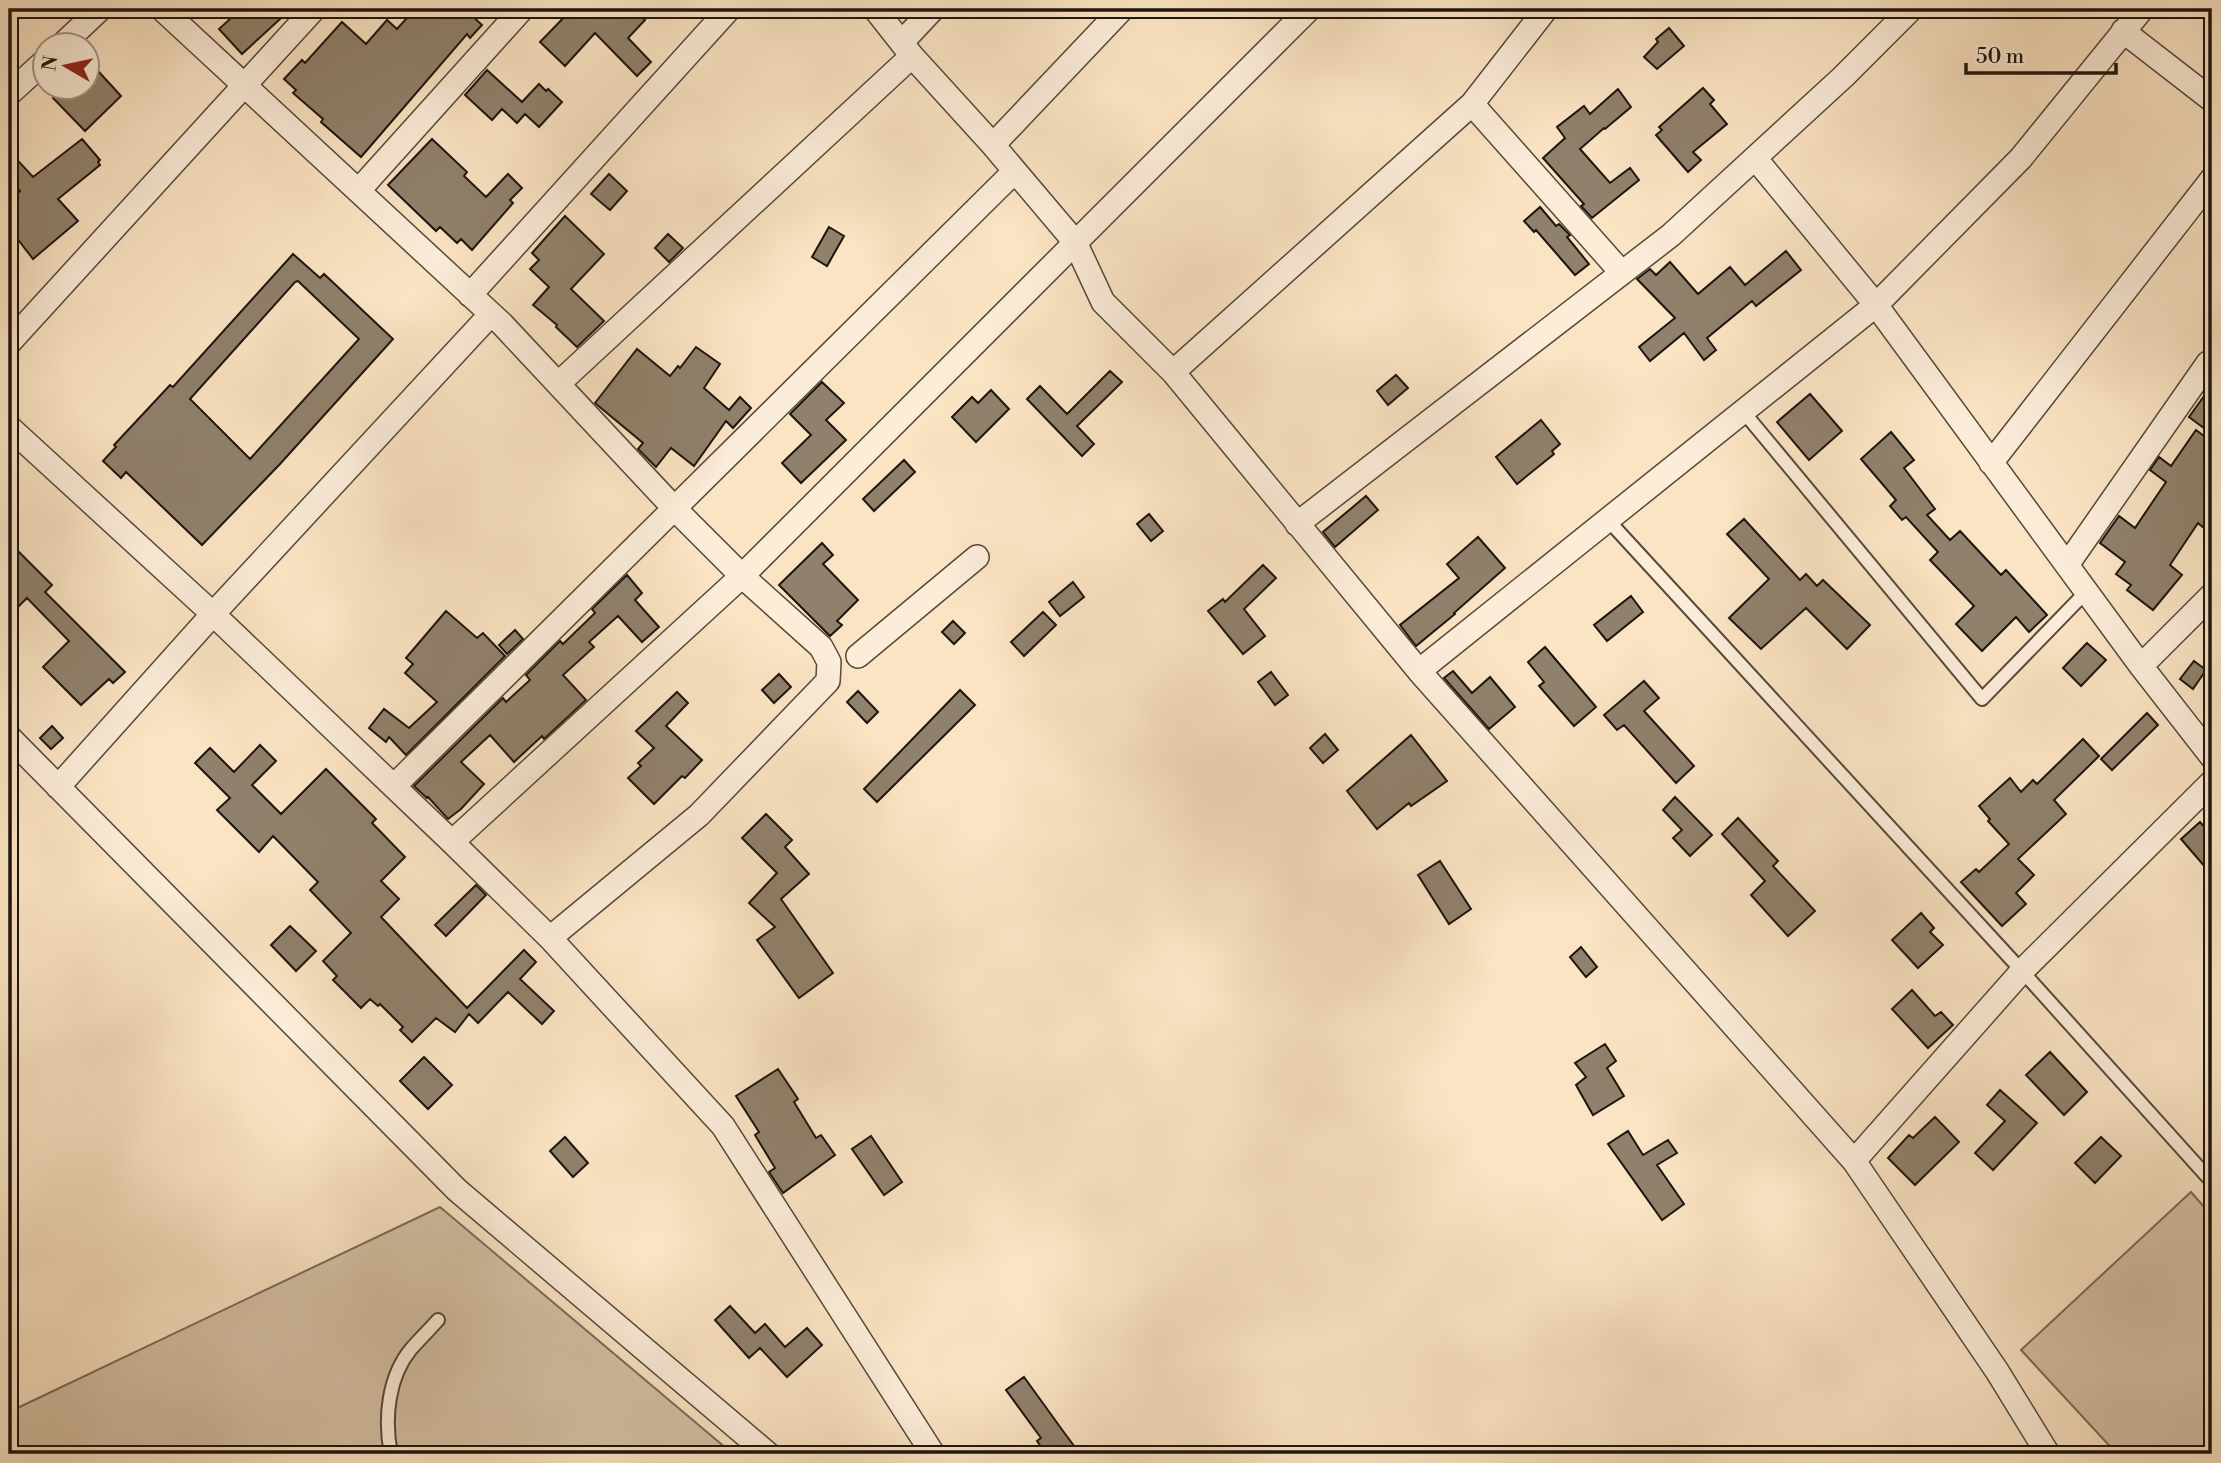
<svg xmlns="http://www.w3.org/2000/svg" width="2221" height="1463" viewBox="0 0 2221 1463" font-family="'Libre Bodoni',serif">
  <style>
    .green { fill: #d5c1a5; stroke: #796b59; stroke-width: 2 }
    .building { fill: #90816c; stroke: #1d150d; stroke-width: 2; fill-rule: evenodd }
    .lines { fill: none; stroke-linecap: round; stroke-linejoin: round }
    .lane-casing { stroke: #54493b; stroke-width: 16 }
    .street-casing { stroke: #54493b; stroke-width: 26 }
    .lane { stroke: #fcedd9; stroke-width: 12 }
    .street { stroke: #fcedd9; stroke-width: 23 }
  </style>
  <rect width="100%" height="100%" fill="#fbe4c4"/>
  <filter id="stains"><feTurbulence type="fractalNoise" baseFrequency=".00286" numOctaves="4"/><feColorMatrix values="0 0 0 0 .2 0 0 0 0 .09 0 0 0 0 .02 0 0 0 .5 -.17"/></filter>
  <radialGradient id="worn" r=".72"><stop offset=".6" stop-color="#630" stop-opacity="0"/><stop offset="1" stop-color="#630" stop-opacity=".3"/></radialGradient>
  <path class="green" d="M2191,1192L2212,1216V1454H2117L2021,1350Z
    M440,1207L733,1454H9V1412Z"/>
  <path class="building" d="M241,9H291L242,54L219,29Z
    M415,9H454L462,16L467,11L482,25L470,38L467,34L361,157L321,122L323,119L293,93L296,90L284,79L302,60L305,63L342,22L366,44L387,20L397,29Z
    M572,9H633L645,20L628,38L651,62L637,76L595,33L565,66L540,42Z
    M1669,28L1684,46L1657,69L1644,57L1658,42L1656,39Z
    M88,60L121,96L85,131L53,98L64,88H88Z
    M487,70L522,102L539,84L546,91L548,89L562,102L539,127L525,114L517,123L502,109L492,120L465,95Z
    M1703,88L1714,100L1710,104L1727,124L1693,152L1701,160L1688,172L1656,135L1662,130L1659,127Z
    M1618,89L1631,107L1605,129L1604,128L1580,149L1610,183L1630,168L1639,180L1592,218L1581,206L1584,204L1543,158L1565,138L1557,127L1584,106L1590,114Z
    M82,139L100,160L98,162L100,165L58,199L78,221L33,259L9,228V202L20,191L9,179V151L33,177Z
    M432,139L467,172L464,176L486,197L508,174L522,188L510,200L513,203L472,250L461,239L457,243L440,227L436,231L388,185Z
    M609,174L627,191L610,210L591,194Z
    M1540,207L1556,226L1559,224L1570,235L1567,237L1589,264L1575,275L1536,230L1534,232L1524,221Z
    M565,216L604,254L571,289L604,321L577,347L556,327L557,325L533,305L549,287L530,269L539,260L532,253Z
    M829,227L844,236L827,266L812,257Z
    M668,234L683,248L669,262L655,248Z
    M1786,251L1801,270L1756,306L1752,301L1707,338L1716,350L1704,360L1684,333L1650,361L1639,347L1675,318L1637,279L1650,269L1656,275L1670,262L1698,294L1730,267L1745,285Z
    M293,254L320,278L324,274L393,339L280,464L202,545L126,472L121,478L103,461L116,447L114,445L170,385L173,387ZM298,281L359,339L250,459L190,399L295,282Z
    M696,347L720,364L704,388L729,410L740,397L751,408L733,428L726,421L694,466L671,448L656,467L638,449L643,443L595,403L637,349L670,376L678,366L680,368Z
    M1110,371L1122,382L1077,426L1094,444L1082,456L1027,399L1040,386L1067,414Z
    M1396,375L1408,388L1388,405L1377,391Z
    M822,382L844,403L826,420L846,440L801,483L782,463L811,435L790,414Z
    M2212,385V434L2189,417Z
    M991,390L1009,409L976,442L952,417L972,397L978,403Z
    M1810,394L1842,431L1809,460L1777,422Z
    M1541,420L1560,444L1552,451L1554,454L1517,484L1496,457Z
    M2196,430L2212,442V535L2198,523L2170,565L2182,575L2153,610L2127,590L2131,585L2116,574L2125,562L2100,543L2119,516L2135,528L2166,482L2150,470L2159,457L2171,466Z
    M1891,432L1914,460L1904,468L1935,509L1927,515L1950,540L1960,531L2001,575L2006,570L2047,615L2029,632L2016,617L1982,651L1956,624L1974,606L1930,560L1938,552L1906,517L1902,520L1890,506L1896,500L1861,459Z
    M904,460L915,472L874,511L863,499Z
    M1366,496L1378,510L1335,547L1323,532Z
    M1149,514L1163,531L1151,541L1137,524Z
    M1744,519L1800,580L1806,574L1817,586L1823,580L1870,625L1847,649L1806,608L1761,649L1729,618L1769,579L1727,534Z
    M1478,537L1505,568L1454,613L1455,614L1416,646L1400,625L1459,578L1447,564Z
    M822,543L833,555L823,564L858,600L837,621L842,625L830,636L779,585Z
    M18,551L52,585L45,592L125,672L113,683L109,679L81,705L43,667L69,641L27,598L9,616V560Z
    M1263,565L1276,578L1244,609L1265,636L1243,654L1208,611L1223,599L1225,602Z
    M627,575L642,593L635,600L659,627L642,642L618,616L589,642L594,647L563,675L586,700L544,739L542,736L514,762L490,735L461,762L484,784L461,809L448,819L428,797L427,798L414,786L503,698L506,702L530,680L526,675L560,641L563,644L595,613L592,609Z
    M1073,582L1084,597L1060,616L1049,602Z
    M1631,596L1643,612L1607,641L1594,625Z
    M446,611L477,638L483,633L505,656L406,755L389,737L386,742L369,728L384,709L409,728L437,702L405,673L413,664L406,658Z
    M1043,612L1056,625L1024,656L1011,642Z
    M953,621L965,633L954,644L942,632Z
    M515,630L523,639L507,654L499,645Z
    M2087,643L2106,660L2081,686L2063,668Z
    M1545,647L1596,707L1574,726L1539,686L1544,682L1528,662Z
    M2194,661L2206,670L2193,689L2180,679Z
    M1453,671L1472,693L1490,677L1515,707L1489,729L1444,678Z
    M1271,672L1288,695L1275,705L1258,682Z
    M779,674L791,687L774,703L762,690Z
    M1644,681L1659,698L1644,711L1694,766L1676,783L1624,725L1617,730L1604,715Z
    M960,690L975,705L877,802L864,789Z
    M858,691L878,712L867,723L847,702Z
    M677,692L688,703L666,726L702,760L685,778L682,776L654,804L628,778L641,766L638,763L654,748L636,731Z
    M2147,713L2158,725L2112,770L2101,759Z
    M52,726L63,738L51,749L40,738Z
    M1325,734L1338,750L1323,763L1310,748Z
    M1411,735L1447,781L1411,806L1409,803L1377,829L1347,791Z
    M2083,739L2099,756L2054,800L2066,814L2018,859L2034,875L2016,893L2026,904L2002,926L1961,882L1976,869L1979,872L2009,844L1988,821L1990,819L1979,806L2010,778L2021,792L2033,780L2037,784Z
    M260,745L276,761L252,785L281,814L326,769L376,819L372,823L405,857L381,881L399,899L381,917L467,1008L524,950L536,962L520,979L554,1011L542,1024L508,992L478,1023L469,1014L455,1032L436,1018L412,1042L400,1030L403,1027L380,1004L378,1006L370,999L361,1008L333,980L337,976L323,961L351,933L310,890L318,882L273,836L259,852L217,810L230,798L195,763L210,748L234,772Z
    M1675,797L1712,835L1690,856L1673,838L1682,830L1663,810Z
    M766,814L792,840L785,847L809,874L781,899L833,973L799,998L757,940L775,927L749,903L777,873L742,838Z
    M1738,818L1778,861L1773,866L1815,911L1788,936L1751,895L1765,881L1722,834Z
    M2200,822L2212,836V875L2181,839Z
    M1440,861L1471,909L1449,924L1418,875Z
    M476,885L486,895L446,936L435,925Z
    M1921,913L1934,928L1930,932L1943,945L1918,968L1892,940Z
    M290,926L316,951L296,971L271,945Z
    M1581,947L1597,967L1586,977L1570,957Z
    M1912,990L1935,1016L1941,1012L1953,1025L1928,1048L1892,1009Z
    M1605,1044L1616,1061L1607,1068L1624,1096L1593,1115L1576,1085L1586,1077L1575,1063Z
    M2050,1052L2087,1092L2064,1115L2026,1075Z
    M424,1057L452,1085L428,1109L400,1081Z
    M778,1069L798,1099L794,1102L816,1138L821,1135L835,1155L783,1193L769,1172L775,1168L755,1135L759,1132L736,1096Z
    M2000,1090L2037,1123L1993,1170L1975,1153L2005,1121L1987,1105Z
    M1935,1117L1959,1142L1915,1185L1888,1158L1909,1135L1913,1138Z
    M1628,1131L1643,1155L1668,1140L1677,1153L1657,1165L1684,1204L1662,1220L1608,1144Z
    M871,1136L902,1182L884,1195L852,1149Z
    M565,1137L588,1163L573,1177L550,1151Z
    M2101,1137L2121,1156L2095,1183L2075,1163Z
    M730,1306L755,1333L765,1324L785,1347L807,1328L822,1345L787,1377L760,1348L749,1358L715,1320Z
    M1024,1377L1063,1431L1080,1454H1046L1037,1441L1041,1438L1006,1390Z"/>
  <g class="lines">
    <g class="lane-casing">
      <path id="lane" d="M1742,410L1982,699L2086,592
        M1607,519L2022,971L2212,1182
        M391,1454C384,1419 388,1377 411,1349C420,1339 429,1330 438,1320"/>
    </g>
    <g class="street-casing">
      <path id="street" d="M162,9L502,324L674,508L742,576L821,647L829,662L828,681L699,815L550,938
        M875,9L912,56L993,145L1075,242L1103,302L1173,372L1419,671L1854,1161L1997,1371L2048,1454
        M2123,31L2212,100
        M902,42L933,9
        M61,46L100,9
        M9,94L46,60
        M1472,104L1622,273
        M993,145L1122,9
        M1755,158L1876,305L2141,666L2212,757
        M359,190L522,9
        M470,295L729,9
        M9,343L314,9
        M1173,372L1472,104L1546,9
        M558,384L912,56
        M9,427L213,614L452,842L550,938L723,1126L933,1454
        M1991,463L2212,179
        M1297,524L1671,235L1843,77L1911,9
        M2067,565L2208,363L2212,362
        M858,656L977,557
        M2141,666L2212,595
        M1419,671L1876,305L2021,158L2142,9
        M9,737L457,1190L768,1454
        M394,786L1014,172
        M58,787L213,614L491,314
        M452,842L742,576L1309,9
        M1854,1161L2022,971L2212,782"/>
    </g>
    <use href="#lane" class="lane"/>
    <use href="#street" class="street"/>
  </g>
  <rect width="2221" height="1463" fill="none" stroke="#fbe4c4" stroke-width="35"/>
  <rect x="10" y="10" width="2200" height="1442" fill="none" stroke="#1d150d" stroke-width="3.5"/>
  <rect x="18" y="18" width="2186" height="1428" fill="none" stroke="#1d150d" stroke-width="2"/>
  <g transform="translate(66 66) rotate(279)"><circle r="33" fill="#fcedd9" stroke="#a39787" stroke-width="2"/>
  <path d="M0-5L12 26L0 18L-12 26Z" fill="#8f2418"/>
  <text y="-10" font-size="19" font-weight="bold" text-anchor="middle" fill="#1d150d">N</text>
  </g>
  <path d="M1966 63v10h150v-10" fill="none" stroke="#1d150d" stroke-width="3.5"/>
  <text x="1976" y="63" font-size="21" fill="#1d150d" stroke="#fcedd9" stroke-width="5" paint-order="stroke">50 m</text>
  <rect width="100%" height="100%" filter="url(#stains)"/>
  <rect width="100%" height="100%" fill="url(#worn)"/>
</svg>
